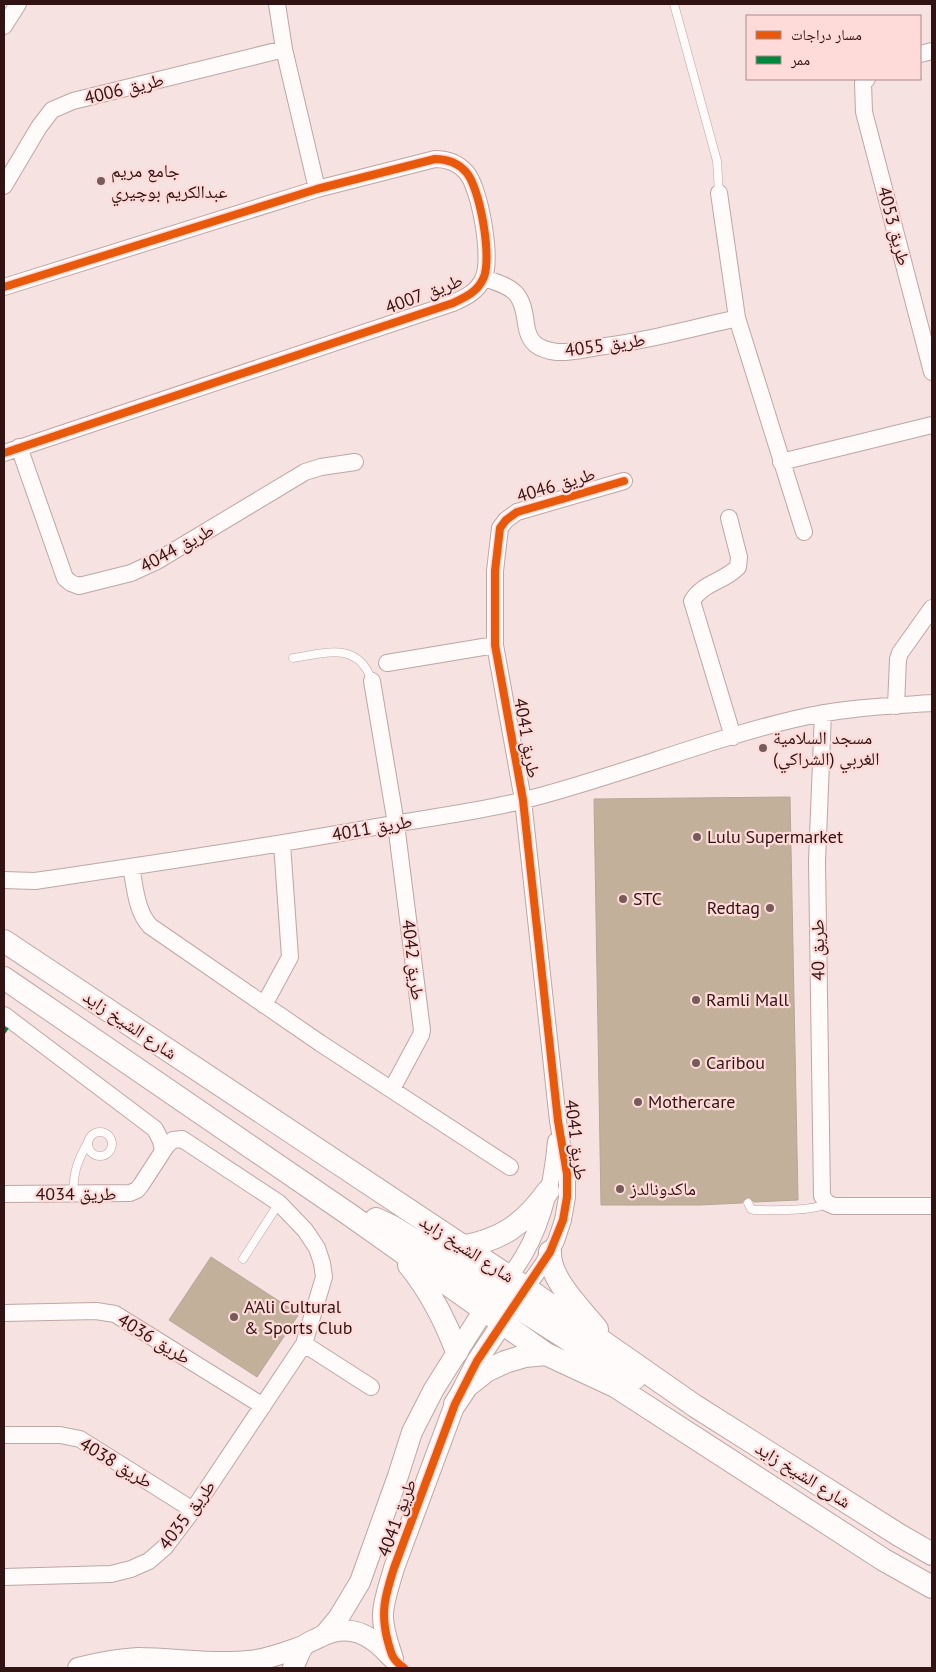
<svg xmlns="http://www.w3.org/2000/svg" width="936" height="1672" viewBox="0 0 936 1672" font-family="'PT Sans','Noto Naskh Arabic',sans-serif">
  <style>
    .building { fill: #c3b09a; stroke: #b6a697 }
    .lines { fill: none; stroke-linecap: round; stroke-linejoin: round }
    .service-casing { stroke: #bea6a5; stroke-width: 9 }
    .minor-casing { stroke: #bea6a5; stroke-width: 18 }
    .tertiary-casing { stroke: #bea6a5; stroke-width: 22 }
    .secondary-casing { stroke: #bea6a5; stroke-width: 24 }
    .service { stroke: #fefbfa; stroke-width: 8 }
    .minor { stroke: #fefbfa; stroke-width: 16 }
    .tertiary { stroke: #fefbfa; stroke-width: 20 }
    .secondary { stroke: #fefbfa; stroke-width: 22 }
    .quiet { stroke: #00873e; stroke-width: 6; stroke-dasharray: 12 6; stroke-linecap: butt }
    .cycleway-casing { stroke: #fedad8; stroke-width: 11 }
    .cycleway { stroke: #e8590c; stroke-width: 8 }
    .poi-dot { fill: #775b5b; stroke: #fedad8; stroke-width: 2 }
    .labels { text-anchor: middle; stroke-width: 4.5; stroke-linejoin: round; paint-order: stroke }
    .street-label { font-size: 18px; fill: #321313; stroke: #fedad8 }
    .poi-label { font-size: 18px; fill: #321313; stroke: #fedad8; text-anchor: start }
  </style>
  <rect width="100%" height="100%" fill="#f6e2e0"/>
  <path class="building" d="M790,797L798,1200L754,1202L751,1199L748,1197L744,1200L742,1203L699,1205H601L594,799Z
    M211,1257L299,1314L257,1377L169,1320Z"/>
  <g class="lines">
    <g class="service-casing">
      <path id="service" d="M674,4L717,161L719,193
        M293,658C326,653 358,641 372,681
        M88 1144a12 12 0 1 1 24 0a12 12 0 1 1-24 0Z
        M73,1193C74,1170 77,1162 88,1142
        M748,1203L751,1209L754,1210C771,1210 814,1212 827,1203
        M243,1259L279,1203"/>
    </g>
    <g class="minor-casing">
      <path id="minor" d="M277,4L284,49L317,189
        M4,26L18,4
        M920,54L932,51
        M867,79L863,83L864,112L932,372
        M4,186L39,127L52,110L73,101L284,49
        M719,193L737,318L804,532
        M484,278C514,288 522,291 526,324C527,331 529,339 535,344C541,349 549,351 557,352C570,353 585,349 598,347C645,341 691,329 737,318
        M4,287L317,189L435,159C447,159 458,163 466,172C480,187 493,261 483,279C477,292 466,297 453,303L4,453
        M19,447L65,578L71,583L79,586L131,573L157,561L305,472L321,467L355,462
        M781,462L932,425
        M729,518L739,557L738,567C724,582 703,582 692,601L733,737
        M387,663L495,645
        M372,681L396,824L422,1030L421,1035L392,1089
        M896,706L898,659L900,653L932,608
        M823,713L817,861L822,1196L827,1203L834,1206H932
        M131,867C135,886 136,911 150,926L320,1043L510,1167
        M4,880L35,881C151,864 266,847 381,826C428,818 475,812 521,801C614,778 702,741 795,719C840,708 886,706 932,703
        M264,1005L290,957L282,844
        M4,1015L155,1129L161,1141L163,1151
        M4,1194L130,1193L137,1190L141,1185L167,1145L173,1140L182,1139L279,1203L305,1230L317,1248L322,1263L324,1277L304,1344L193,1510L165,1547L149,1561L131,1569L111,1574L4,1577
        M509,1277C540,1238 552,1190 556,1141
        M526,1288L543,1264L556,1241L563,1220L567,1197V1174L558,1121L523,800L495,645V571L500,528L506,520L517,512L624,481
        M4,1313L96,1311L115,1314L263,1406
        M304,1344L371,1387
        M4,1435H60L80,1439L193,1510"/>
    </g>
    <g class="tertiary-casing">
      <path id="tertiary" d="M325,1634L339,1617L360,1582L398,1476L412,1432L434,1389L492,1297
        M393,1659C389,1645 382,1629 383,1613C384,1598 390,1583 394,1568L455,1404L477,1361L511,1310
        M78,1668C97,1663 117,1659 138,1658C175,1658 212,1665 248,1661C267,1660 286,1652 303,1646
        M293,1668C296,1662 299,1653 303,1647C306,1642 315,1640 320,1637C349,1622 371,1634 391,1657"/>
    </g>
    <g class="secondary-casing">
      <path id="secondary" d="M4,941L526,1288L695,1406L899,1535L932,1554
        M4,978L350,1215L546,1354L615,1386L884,1560L932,1587
        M376,1219L393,1227L496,1291L511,1292L521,1290
        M461,1247C502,1240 524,1224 548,1191
        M550,1252C549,1279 581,1309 597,1329
        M409,1265C431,1292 445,1320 457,1352
        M483,1310C494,1304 502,1301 514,1305L605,1363L635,1378
        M455,1404L467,1386L486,1371L505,1362L525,1356L546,1354"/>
    </g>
    <use href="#service" class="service"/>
    <use href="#minor" class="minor"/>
    <use href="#tertiary" class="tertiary"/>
    <use href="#secondary" class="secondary"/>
    <path class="quiet" d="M4,1029L7,1031"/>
    <g class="cycleway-casing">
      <path id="cycleway" d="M4,287L317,189L435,159C447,159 458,163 466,172C480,187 493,261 483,279C477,292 466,297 453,303L4,453
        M404,1668C392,1659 392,1656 388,1642C380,1613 385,1596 394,1568L455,1404L477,1361L550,1252L563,1220L567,1197V1174L558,1121L523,800L495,645V571L500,528L506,520L517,512L624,481"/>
    </g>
    <use href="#cycleway" class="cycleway"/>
  </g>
  <g class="poi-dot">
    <circle cx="101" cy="181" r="5"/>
    <circle cx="763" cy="748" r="5"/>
    <circle cx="697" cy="837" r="5"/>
    <circle cx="623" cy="899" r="5"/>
    <circle cx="770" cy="908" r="5"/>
    <circle cx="696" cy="1000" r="5"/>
    <circle cx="696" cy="1063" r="5"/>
    <circle cx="638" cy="1102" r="5"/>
    <circle cx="620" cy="1189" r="5"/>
    <circle cx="234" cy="1317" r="5"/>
  </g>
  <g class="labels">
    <g class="street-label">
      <text transform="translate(124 89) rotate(-14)" y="6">طريق 4006</text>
      <text transform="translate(894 226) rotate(75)" y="6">طريق 4053</text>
      <text transform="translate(424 294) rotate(-21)" y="6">طريق 4007</text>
      <text transform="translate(605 345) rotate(-8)" y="6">طريق 4055</text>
      <text transform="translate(556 485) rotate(-17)" y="6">طريق 4046</text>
      <text transform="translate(177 548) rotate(-29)" y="6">طريق 4044</text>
      <text transform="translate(527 738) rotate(80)" y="6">طريق 4041</text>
      <text transform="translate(372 828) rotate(-10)" y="6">طريق 4011</text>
      <text transform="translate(818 950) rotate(-91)" y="6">طريق 40</text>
      <text transform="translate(413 960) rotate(83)" y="6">طريق 4042</text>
      <text transform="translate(130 1025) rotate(34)" y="6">شارع الشيخ زايد</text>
      <text transform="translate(576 1140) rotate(83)" y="6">طريق 4041</text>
      <text x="76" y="1200">طريق 4034</text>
      <text transform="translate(467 1249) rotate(33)" y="6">شارع الشيخ زايد</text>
      <text transform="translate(154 1339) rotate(31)" y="6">طريق 4036</text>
      <text transform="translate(116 1463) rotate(31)" y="6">طريق 4038</text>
      <text transform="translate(803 1475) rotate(32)" y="6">شارع الشيخ زايد</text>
      <text transform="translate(187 1515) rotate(-53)" y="6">طريق 4035</text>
      <text transform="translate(397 1518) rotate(-70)" y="6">طريق 4041</text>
    </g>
    <g class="poi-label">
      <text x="111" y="177">جامع مريم<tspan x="111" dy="21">عبدالكريم بوچيري</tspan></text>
      <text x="773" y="744">مسجد السلامية<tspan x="773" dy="21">الغربي (الشراكي)</tspan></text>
      <text x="707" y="843">Lulu Supermarket</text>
      <text x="633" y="905">STC</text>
      <text x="760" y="914" text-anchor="end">Redtag</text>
      <text x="706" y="1006">Ramli Mall</text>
      <text x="706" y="1069">Caribou</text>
      <text x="648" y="1108">Mothercare</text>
      <text x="630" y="1195">ماكدونالدز</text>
      <text x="244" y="1313">A'Ali Cultural<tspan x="244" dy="21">&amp; Sports Club</tspan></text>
    </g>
  </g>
  <rect width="936" height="1672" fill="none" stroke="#321313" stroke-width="10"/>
  <rect x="746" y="15" width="175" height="65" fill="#fedad8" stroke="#ac8a89"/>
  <rect x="756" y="31" width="25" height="8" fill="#e8590c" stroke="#ac8a89"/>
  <text x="791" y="40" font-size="15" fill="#321313">مسار دراجات</text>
  <rect x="756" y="56" width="25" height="8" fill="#00873e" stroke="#ac8a89"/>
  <text x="791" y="65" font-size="15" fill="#321313">ممر</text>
</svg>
